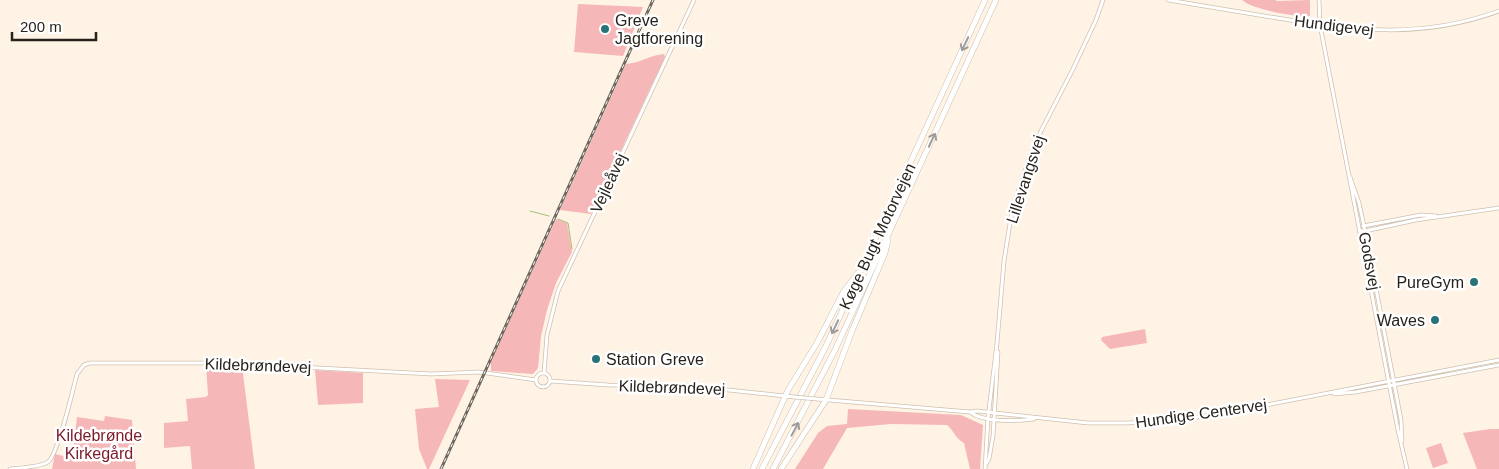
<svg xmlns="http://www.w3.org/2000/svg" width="1499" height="469" viewBox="0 0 1499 469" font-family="Helvetica,sans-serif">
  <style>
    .green { fill: #f6b7b8 }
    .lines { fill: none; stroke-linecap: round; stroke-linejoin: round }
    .stream { stroke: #a6bf74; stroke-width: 1 }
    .secondary-casing { stroke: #cec0b0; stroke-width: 4.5 }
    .highway-casing { stroke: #cec0b0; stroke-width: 6 }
    .secondary { stroke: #fff; stroke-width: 3 }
    .highway { stroke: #fff; stroke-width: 5 }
    .rail-casing { stroke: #6e675e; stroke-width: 3 }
    .rail { stroke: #fff; stroke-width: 1; stroke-dasharray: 4; stroke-linecap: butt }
    .secondary-bridge-casing { stroke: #cec0b0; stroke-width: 4.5; stroke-linecap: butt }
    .secondary-bridge { stroke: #fff; stroke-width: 3 }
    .oneway { stroke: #9e9c99 }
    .poi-dot { fill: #287278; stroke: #fff; stroke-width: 2 }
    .labels { text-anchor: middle; stroke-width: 5; stroke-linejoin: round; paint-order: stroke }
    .poi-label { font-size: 16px; fill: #27221c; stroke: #fff; text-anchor: start }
    .street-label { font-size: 16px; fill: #27221c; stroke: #fff }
    .park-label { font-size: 16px; fill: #7d1a29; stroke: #fff }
  </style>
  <rect width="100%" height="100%" fill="#fff3e5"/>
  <path class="green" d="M1242,0H1275L1277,1L1310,0V16C1298,18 1251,9 1242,0Z
    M578,4L643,7L623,56L574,52Z
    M664,54L665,57L591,214L560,210L626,64C640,63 651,55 664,54Z
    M556,219L567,223L572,252L556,283L547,310L541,336L538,368L533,374L491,371V362Z
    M1145,329L1147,343L1110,349L1101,340L1102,337Z
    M206,365L242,366L255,469H192L190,446L164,448V423L188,421L186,399L206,397L208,395Z
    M315,370L363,373V403L318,405Z
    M435,379L470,380L429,469H427L419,449L415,409L439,407Z
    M848,409L961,415L983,425L980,469H970L964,443C956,439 954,431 947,425L891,424L847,428L823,469H795L818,433L827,426L847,424Z
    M105,416L132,420L136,469H52L55,454L72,458L77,417L104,421Z
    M1490,429H1499V469H1477L1463,433Z
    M1441,443L1448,463L1433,468L1426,448Z"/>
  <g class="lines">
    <path class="stream" d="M530,211L549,216
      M558,219L568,223L572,249"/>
    <g class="secondary-casing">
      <path id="secondary" d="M1168,0C1204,6 1240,12 1277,18C1356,31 1422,39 1499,11
        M1319,0L1320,25L1398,430L1407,469
        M1350,177L1359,203L1365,231L1401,420L1402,441
        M1363,226L1421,215L1436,216
        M1359,231H1365L1416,220L1499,208
        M536 380a7 7 0 1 1 14 0a7 7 0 1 1-14 0Z
        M544,373L547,335L558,291L694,0
        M550,381L608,385L691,386L794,397
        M1334,394L1356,392L1499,365
        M817,399L970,412L977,411L1088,423H1126L1169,421L1220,414L1499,360
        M970,412C984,423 1017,421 1034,419
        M986,464L989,459L993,436L998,352
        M10,469C19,468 41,467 48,462C58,455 73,389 77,374L84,365L90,363H226L431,374L479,372L536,380
        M985,469L988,418L997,343L1004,261L1012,211L1029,158L1041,131L1072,71L1096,20L1103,0"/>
    </g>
    <g class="highway-casing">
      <path id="highway" d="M753,469L788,390L817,343L844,291L858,273
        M762,469L826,346L985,0
        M773,469L835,350L996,0
        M781,469L826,400L852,331L885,253L888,240"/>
    </g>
    <use href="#secondary" class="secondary"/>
    <use href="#highway" class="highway"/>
    <g class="rail-casing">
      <path id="rail" d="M441,469L653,0"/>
    </g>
    <use href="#rail" class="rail"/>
    <g class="secondary-bridge-casing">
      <path id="secondary-bridge" d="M794,397L817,399"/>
    </g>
    <use href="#secondary-bridge" class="secondary-bridge"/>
  </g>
  <defs><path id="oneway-shaft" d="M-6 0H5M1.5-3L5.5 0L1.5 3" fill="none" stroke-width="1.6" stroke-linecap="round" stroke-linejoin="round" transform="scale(1.25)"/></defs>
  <g class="oneway">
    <use href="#oneway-shaft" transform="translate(965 44) rotate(115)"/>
    <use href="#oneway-shaft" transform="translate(932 140) rotate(-65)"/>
    <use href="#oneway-shaft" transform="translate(835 327) rotate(115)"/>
    <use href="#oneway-shaft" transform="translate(795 429) rotate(-62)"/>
  </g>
  <g class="poi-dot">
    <circle cx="605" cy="29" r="5"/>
    <circle cx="1474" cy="282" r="5"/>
    <circle cx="1435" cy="320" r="5"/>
    <circle cx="596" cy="359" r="5"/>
  </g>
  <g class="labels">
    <g class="poi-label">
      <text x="615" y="26">Greve<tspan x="615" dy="18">Jagtforening</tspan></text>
      <text x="1464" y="288" text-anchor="end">PureGym</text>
      <text x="1425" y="326" text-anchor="end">Waves</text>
      <text x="606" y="365">Station Greve</text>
    </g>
    <g class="street-label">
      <text transform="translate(1334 25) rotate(7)" y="6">Hundigevej</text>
      <text transform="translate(1025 179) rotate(-72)" y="6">Lillevangsvej</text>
      <text transform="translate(608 183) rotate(-65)" y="6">Vejleåvej</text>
      <text transform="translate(877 236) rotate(-65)" y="6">Køge Bugt Motorvejen</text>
      <text transform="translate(1370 261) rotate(79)" y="6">Godsvej</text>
      <text transform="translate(258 365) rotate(2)" y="6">Kildebrøndevej</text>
      <text transform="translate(672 387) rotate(2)" y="6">Kildebrøndevej</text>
      <text transform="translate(1201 413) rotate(-8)" y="6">Hundige Centervej</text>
    </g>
    <g class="park-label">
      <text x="99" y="441">Kildebrønde<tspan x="99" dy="18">Kirkegård</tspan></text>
    </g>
  </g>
  <path d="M12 32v8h84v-8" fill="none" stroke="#27221c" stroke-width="2.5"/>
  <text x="20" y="32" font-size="15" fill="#27221c" stroke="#ffffff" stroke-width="4" paint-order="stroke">200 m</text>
</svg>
